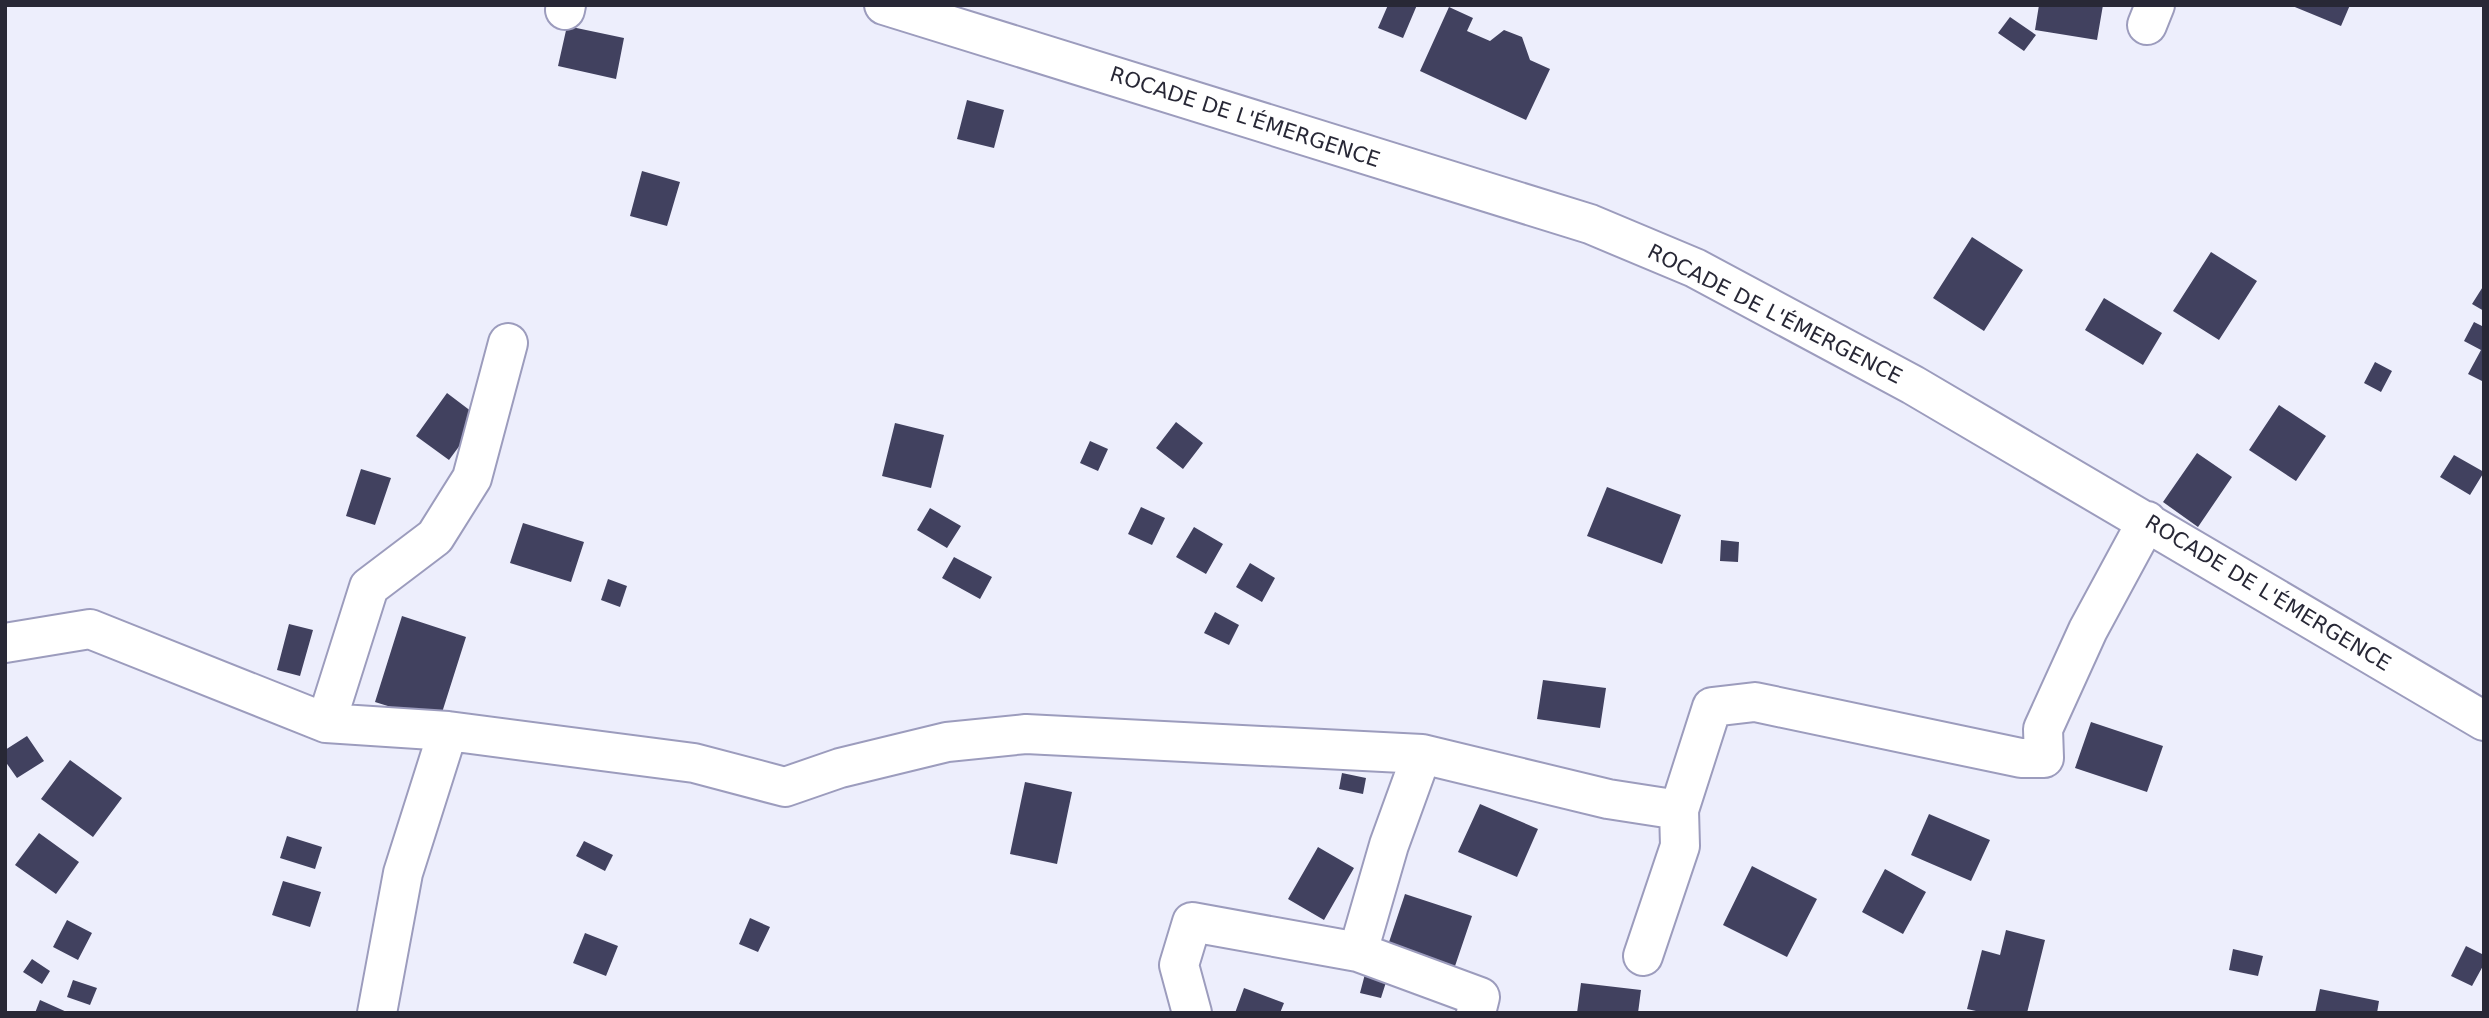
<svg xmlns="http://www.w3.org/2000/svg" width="2489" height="1018" viewBox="0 0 2489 1018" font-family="'DejaVu Sans',sans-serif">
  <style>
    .building { fill: #41415f }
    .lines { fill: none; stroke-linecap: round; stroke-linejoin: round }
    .minor-casing { stroke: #9c9cbd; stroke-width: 42 }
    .minor { stroke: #fff; stroke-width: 38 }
    .labels { text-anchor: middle; stroke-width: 7; stroke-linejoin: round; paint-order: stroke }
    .street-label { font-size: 21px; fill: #282836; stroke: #fff }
  </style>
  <rect width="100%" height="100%" fill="#edeefc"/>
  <path class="building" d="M1388,5H1417L1403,38L1378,28Z
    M2039,5H2103L2097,40L2035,30Z
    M2290,5H2350L2341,26Z
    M1449,7L1473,18L1467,31L1490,41L1504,30L1522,37L1530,60L1550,69L1526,120L1420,71Z
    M2010,17L2036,35L2024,51L1998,33Z
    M567,26L624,38L616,79L558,66Z
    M967,100L1004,110L994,148L957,139Z
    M642,171L680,182L667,226L630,216Z
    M1972,237L2023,270L1984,331L1933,298Z
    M2211,252L2257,281L2219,340L2173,311Z
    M2484,285V311L2472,304Z
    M2104,298L2162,333L2143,365L2085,330Z
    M2474,322L2484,327V382L2468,374L2481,350L2464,341Z
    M2375,362L2392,371L2381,392L2364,383Z
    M447,393L480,418L449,460L416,436Z
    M2279,405L2326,436L2296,481L2249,450Z
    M1176,422L1203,443L1183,469L1156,448Z
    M895,423L944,435L931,488L882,476Z
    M1090,441L1108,449L1098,471L1080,463Z
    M2197,453L2232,477L2198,527L2163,502Z
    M2454,455L2484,472L2470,495L2440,477Z
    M361,469L391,478L375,525L346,516Z
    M1607,487L1681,515L1662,564L1587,536Z
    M1141,507L1165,518L1152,545L1128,534Z
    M930,508L961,526L947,548L917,530Z
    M523,523L584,542L571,582L510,563Z
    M1194,527L1223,544L1206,574L1176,557Z
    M1721,540L1739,542L1738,562L1720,561Z
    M954,557L992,577L980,599L942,578Z
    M1250,563L1275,578L1262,602L1236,587Z
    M608,579L627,586L620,607L601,600Z
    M1215,612L1239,625L1229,645L1204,633Z
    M402,616L466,637L439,722L375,702Z
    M289,624L313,630L300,676L277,670Z
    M1543,680L1606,688L1600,728L1537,719Z
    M2091,722L2163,746L2147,792L2075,768Z
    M27,736L44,761L17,778L5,761V750Z
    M70,760L122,798L93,837L41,799Z
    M1342,773L1366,778L1363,794L1339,789Z
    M1025,782L1072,792L1057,864L1010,854Z
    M1480,804L1538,829L1517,877L1458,852Z
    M1929,814L1990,840L1971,881L1911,855Z
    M39,833L79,862L56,894L15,865Z
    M287,836L322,847L315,869L280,858Z
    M584,841L613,855L605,871L576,856Z
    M1318,847L1354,868L1324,920L1288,899Z
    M1752,866L1817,899L1787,957L1723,925Z
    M1885,869L1926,892L1903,934L1862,912Z
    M283,881L321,892L310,927L272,915Z
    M1405,894L1472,916L1454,969L1387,948Z
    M750,918L770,927L758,952L739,944Z
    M67,920L92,933L78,960L53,947Z
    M2006,930L2045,940L2027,1013H1985L1967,1009L1982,950L2000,955Z
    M585,933L618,946L606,976L573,963Z
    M2466,946L2484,955V964L2472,986L2451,976Z
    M2233,949L2263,956L2258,976L2229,970Z
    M32,959L50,971L42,984L23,972Z
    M1365,974L1387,979L1381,998L1360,993Z
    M73,980L97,988L90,1005L67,997Z
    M1581,983L1641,990L1638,1013H1577Z
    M1244,988L1284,1003L1280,1013H1235Z
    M2320,989L2379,1001L2377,1013H2315Z
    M40,1000L69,1013H35Z"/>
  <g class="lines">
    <g class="minor-casing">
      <path id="minor" d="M884,5L1590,224L1695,268L1913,385L2484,721
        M565,10L566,5
        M2147,25L2155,5
        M5,643L90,629L326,723L448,731L694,763L785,787L840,768L947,742L1026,734L1422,754L1608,799L1679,810L1712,707L1755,702L2021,758H2044L2043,729L2088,630L2147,521
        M326,723L369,587L435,537L472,478L508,343
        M1358,952L1389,845L1422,754
        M1643,956L1680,846L1679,810
        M377,1013L403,873L448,731
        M1192,1013L1179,965L1192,922L1358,952L1480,997L1476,1013"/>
    </g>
    <use href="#minor" class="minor"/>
  </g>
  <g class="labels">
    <g class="street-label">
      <text transform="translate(1245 117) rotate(18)" y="7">ROCADE DE L'ÉMERGENCE</text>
      <text transform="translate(1775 314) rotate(27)" y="7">ROCADE DE L'ÉMERGENCE</text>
      <text transform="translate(2268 593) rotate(31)" y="7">ROCADE DE L'ÉMERGENCE</text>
    </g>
  </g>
  <rect width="2489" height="1018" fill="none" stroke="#282836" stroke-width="14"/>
</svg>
